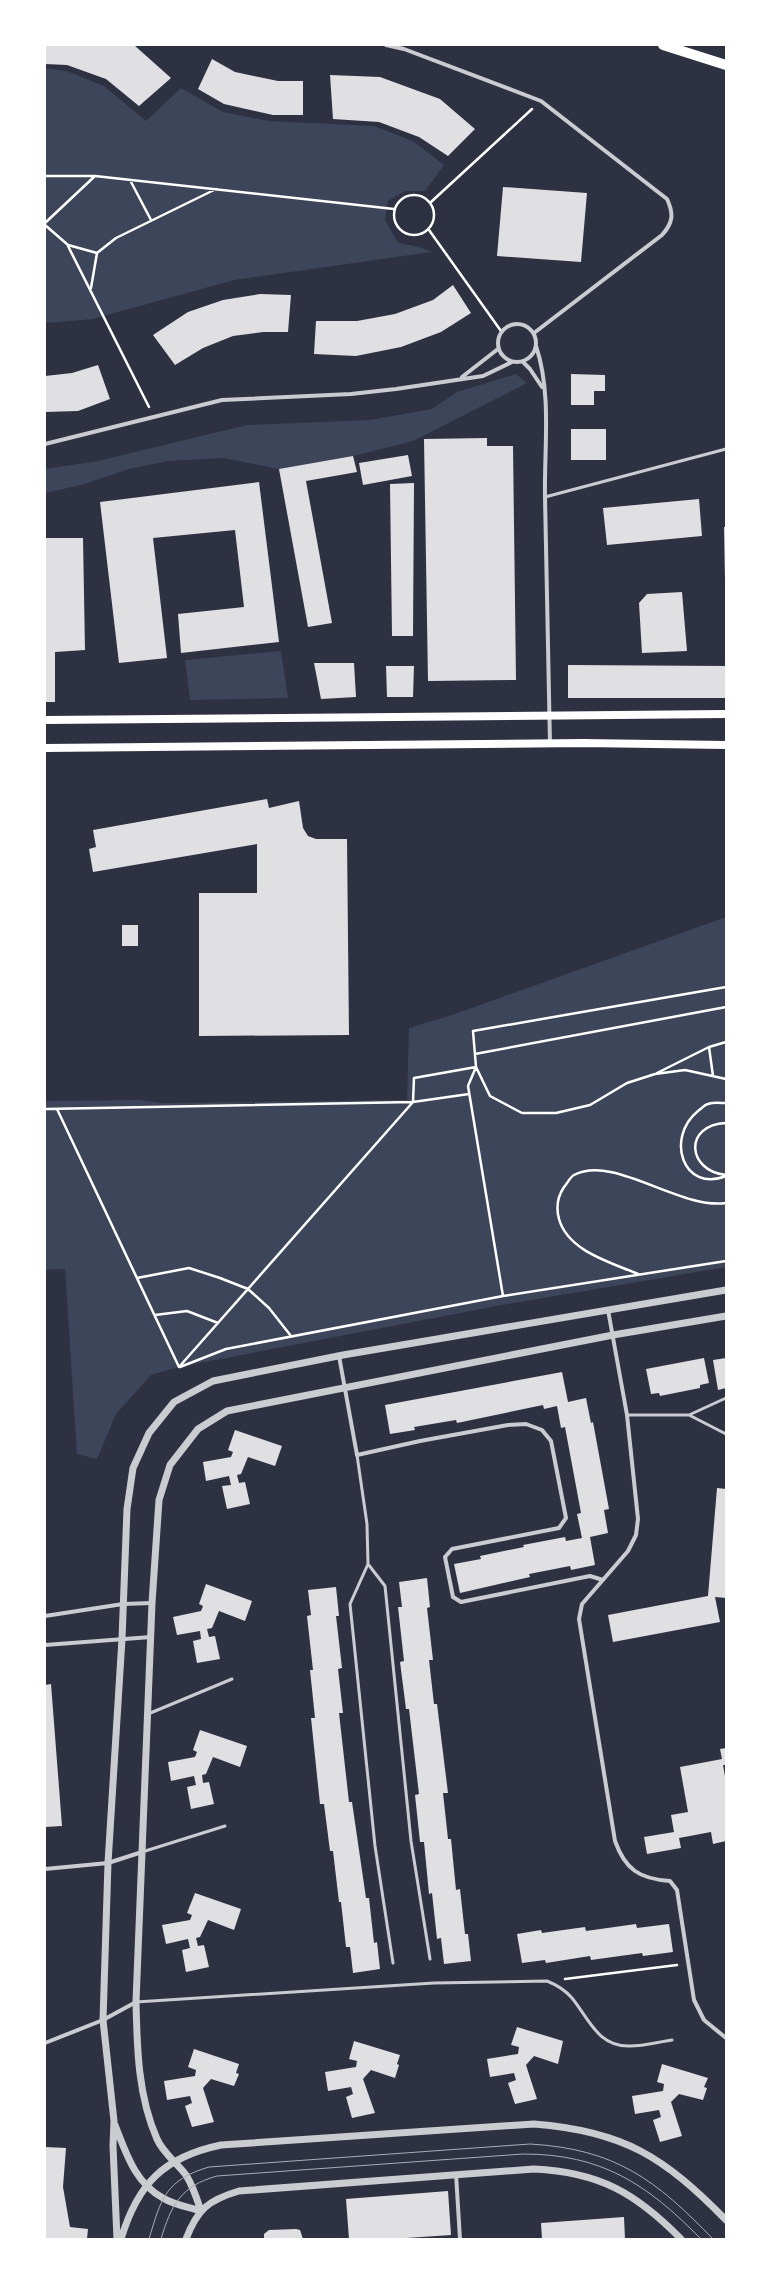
<svg xmlns="http://www.w3.org/2000/svg" width="771" height="2284" viewBox="0 0 771 2284" font-family="Lora,serif">
  <style>
    .green { fill: #3c4559 }
    .building { fill: #e0e0e3 }
    .lines { fill: none; stroke-linecap: round; stroke-linejoin: round }
    .path { stroke: #fff; stroke-width: 2.5 }
    .service { stroke: #caccd0; stroke-width: 3 }
    .minor { stroke: #caccd0; stroke-width: 4 }
    .tertiary { stroke: #caccd0; stroke-width: 7 }
    .secondary { stroke: #fff; stroke-width: 8 }
    .primary { stroke: #fff; stroke-width: 10 }
    .tram { stroke: #abadb3; stroke-width: 1 }
  </style>
  <rect width="100%" height="100%" fill="#2d3142"/>
  <path class="green" d="M45,68L67,71L104,86L146,121L181,88L223,112L269,121L374,126L413,141L444,165L425,191H405L388,201L385,220L398,243L420,247L432,252L234,280L93,319L45,323Z
    M516,374L527,383L413,441L353,456L279,469L223,458L168,461L129,469L81,485L45,493V469L98,461L247,425L370,420L432,409L457,392Z
    M281,651L288,698L190,700L185,660Z
    M726,917V1267L502,1305L179,1367L151,1375L116,1414L97,1459L77,1454L65,1269L45,1270V1101L139,1100L162,1103L407,1100L409,1028L452,1015Z"/>
  <path class="building" d="M45,45H134L171,78L139,106L106,79L67,65L45,64Z
    M212,59L235,72L278,81H303V115H273L224,104L198,89Z
    M330,75L380,77L440,99L475,129L448,156L419,137L379,122L333,119Z
    M503,187L587,193L581,262L497,256Z
    M453,285L471,313L441,332L401,347L356,356L314,354L316,321H357L395,314L433,300Z
    M260,294L291,295L288,332H263L233,336L203,348L175,365L153,335L188,312L223,300Z
    M98,365L110,399L78,411L45,412V376L72,373Z
    M571,374L605,375V391H594V405H571Z
    M571,429H606V460H571Z
    M487,438V446H513L516,680L428,681L424,439Z
    M408,455L412,476L363,485L359,463Z
    M353,456L357,472L306,481L332,623L308,627L279,469Z
    M259,482L279,642L181,653L178,614L244,607L235,530L153,538L167,658L119,663L100,502Z
    M414,483L413,636H392L390,484Z
    M699,499L702,536L607,545L603,508Z
    M724,527H726V579H725Z
    M45,538H83L85,650L55,652V702H45Z
    M682,592L687,651L642,653L639,603L647,594Z
    M314,663H354L356,697L321,699Z
    M568,665L726,666V698H568Z
    M386,666H414L413,697H387Z
    M267,799L269,808L299,801L303,828L308,836L316,839H347L349,1035L199,1036V893H257V844L93,872L89,849L96,847L93,830Z
    M122,925H138V946H122Z
    M704,1358L709,1383L700,1385V1388L660,1396L659,1393L651,1394L646,1369Z
    M726,1358V1388L718,1390L713,1360Z
    M562,1372L568,1402L586,1398L591,1423L593,1422L609,1509L604,1510L608,1533L590,1537L595,1565L571,1570L570,1566L529,1574L530,1577L460,1593L454,1564L481,1559L480,1556L524,1547L523,1545L565,1537L566,1541L582,1538L577,1514L581,1513L565,1427L561,1428L557,1406L544,1409L543,1405L457,1423L456,1420L414,1427L415,1430L390,1434L385,1405Z
    M235,1430L282,1446L275,1466L248,1457L241,1474L237,1475L239,1483L245,1482L250,1504L227,1509L222,1486L231,1485L229,1476L206,1481L203,1462L231,1457L233,1452L228,1450Z
    M717,1488L726,1489V1598L715,1597L720,1622L613,1642L608,1615L708,1596Z
    M427,1578L430,1607L427,1608L433,1660H429L434,1704H437L448,1793H443L448,1839H451L456,1890L460,1889L465,1934H468L471,1961L444,1964L441,1938L437,1939L432,1893L429,1894L424,1842H420L415,1795L419,1794L409,1709H406L400,1662L404,1661L398,1607H402L399,1582Z
    M206,1584L252,1601L245,1621L219,1611L212,1628L207,1629L209,1637L215,1636L220,1659L197,1663L193,1641L201,1639L200,1631L177,1635L173,1617L201,1611L203,1606L199,1604Z
    M336,1587L339,1616H336L342,1668L338,1669L343,1713H339L349,1802H352L366,1898H369L374,1943L377,1942L380,1969L353,1973L350,1947H346L341,1902H339L333,1851H330L324,1804H320L311,1718H315L310,1670H313L307,1616L311,1615L308,1590Z
    M51,1684L62,1826L45,1827V1685Z
    M200,1730L247,1746L240,1767L213,1757L206,1774L202,1775L203,1783L209,1782L214,1804L191,1809L187,1787L196,1785L194,1776L171,1781L168,1762L195,1757L197,1752L193,1750Z
    M726,1748V1765H723L726,1782V1841L713,1844L711,1832L679,1838L681,1848L647,1854L644,1837L674,1832L671,1815L688,1812L680,1767L722,1759L720,1749Z
    M195,1893L241,1909L234,1930L208,1920L200,1937L196,1938L198,1946L204,1945L209,1967L186,1972L182,1950L190,1948L188,1939L166,1944L162,1925L190,1920L192,1915L187,1913Z
    M636,1924L637,1928L669,1924L673,1952L643,1956L642,1953L591,1960L590,1956L546,1963L545,1960L522,1963L517,1934L541,1930L542,1933L585,1927L586,1931Z
    M517,2027L563,2041L558,2064L534,2056L526,2065L537,2099L515,2104L508,2083L516,2080L514,2073L490,2077L487,2059L518,2054L519,2047L511,2045Z
    M354,2041L400,2055L397,2064L399,2065L395,2078L371,2070L363,2079L375,2113L352,2118L346,2097L353,2094L351,2087L328,2091L325,2072L356,2067L357,2061L349,2059Z
    M194,2049L239,2064L236,2073L239,2074L234,2086L211,2079L203,2088L214,2122L192,2127L185,2106L192,2103L190,2096L167,2100L164,2081L195,2076L196,2070L188,2067Z
    M662,2064L708,2078L704,2087L707,2088L703,2100L679,2094L671,2102L682,2136L660,2142L653,2120L661,2117L659,2110L635,2114L632,2096L663,2091L664,2084L657,2082Z
    M45,2147L66,2148L63,2187L70,2227L88,2229L87,2239H45Z
    M448,2191L451,2235L392,2239H349L346,2199Z
    M624,2217L625,2239H542L541,2223Z
    M296,2229L300,2230L303,2239H264V2234L269,2230Z"/>
  <g class="lines">
    <path class="path" d="M45,176H95L394,209
      M130,180L151,220
      M394 215a20 20 0 1 1 40 0a20 20 0 1 1-40 0Z
      M431,202L532,109
      M45,223L95,176
      M45,225L68,245L97,253L116,238L216,189
      M429,230L501,331
      M68,246L149,407
      M91,288L97,253
      M709,1047L713,1076
      M475,1054L726,1007
      M476,1067L468,1086L503,1296L726,1261
      M476,1067L490,1096L522,1113H556L590,1105L627,1083L655,1074L685,1070L726,1079
      M657,1073L709,1047L726,1042
      M726,1103C720,1103 713,1102 708,1104C704,1105 701,1109 698,1111C665,1138 683,1193 726,1176
      M45,1109L413,1102L414,1078L476,1067L473,1031L726,987
      M57,1109L179,1367L413,1102L469,1094
      M726,1123C683,1125 687,1171 726,1175
      M638,1274C610,1262 568,1251 559,1219C556,1208 558,1196 564,1187C567,1184 570,1177 574,1175C614,1154 680,1210 726,1203
      M137,1278L189,1268L220,1278L248,1289L269,1308L291,1336
      M155,1315L187,1311L218,1323
      M180,1367L226,1349L503,1296
      M565,1979L677,1965"/>
    <path class="service" d="M545,497L726,449
      M627,1415H689L726,1398
      M689,1415L726,1434
      M357,1455L367,1524L368,1564
      M148,1714L232,1679
      M142,1852L225,1826
      M393,1963L375,1846L350,1604L368,1564L385,1586L411,1841L430,1959
      M136,2002L434,1983L547,1981C557,1985 565,1990 572,1998C589,2019 598,2047 630,2046C644,2046 658,2042 672,2040"/>
    <path class="minor" d="M386,45L404,49L541,101L667,199C674,214 673,223 662,235L534,333
      M498 343a19 19 0 1 1 38 0a19 19 0 1 1-38 0Z
      M536,346C552,394 544,448 545,497C546,580 548,662 550,744
      M523,362L530,369L542,387
      M462,377L498,349
      M45,444L222,400L351,394L396,389L483,376L512,362
      M608,1310L627,1415L638,1519L636,1535L628,1551L582,1604L579,1619L615,1841C625,1869 639,1879 670,1881L677,1890L694,2000L704,2020L726,2038
      M339,1356L357,1455L420,1441L508,1425L526,1424L542,1430L551,1441L566,1518L559,1528L452,1549L445,1557L453,1597L461,1602L590,1576L603,1580
      M45,1616L123,1604L152,1603
      M45,1645L151,1637
      M45,1869L108,1863L142,1852
      M45,2043L103,2020L136,2002
      M456,2174L460,2239"/>
    <path class="tertiary" d="M115,2125C126,2153 135,2183 163,2198C174,2205 189,2207 201,2211
      M201,2211C197,2199 193,2186 186,2175C177,2163 163,2153 157,2139C138,2096 137,2048 136,2002L152,1603L159,1500L170,1465L198,1429L227,1411L613,1335L726,1316
      M117,2239L113,2146L114,2121L103,2020L108,1863L122,1639L127,1509L133,1468L149,1433L174,1402L213,1381L343,1355L726,1290
      M121,2239C138,2183 164,2157 221,2145L534,2124C624,2131 664,2157 726,2220
      M186,2239C197,2210 208,2200 239,2191L534,2169C599,2172 636,2193 681,2239"/>
    <path class="secondary" d="M45,720L726,714
      M45,748L583,743L726,745"/>
    <path class="primary" d="M663,45L726,65"/>
    <path class="tram" d="M149,2239C161,2199 165,2180 209,2167L530,2144C616,2149 656,2180 713,2239
      M161,2239C171,2205 181,2186 217,2176L523,2154C602,2154 647,2184 701,2239"/>
  </g>
  <rect width="771" height="2284" fill="none" stroke="#ffffff" stroke-width="92"/>
</svg>
